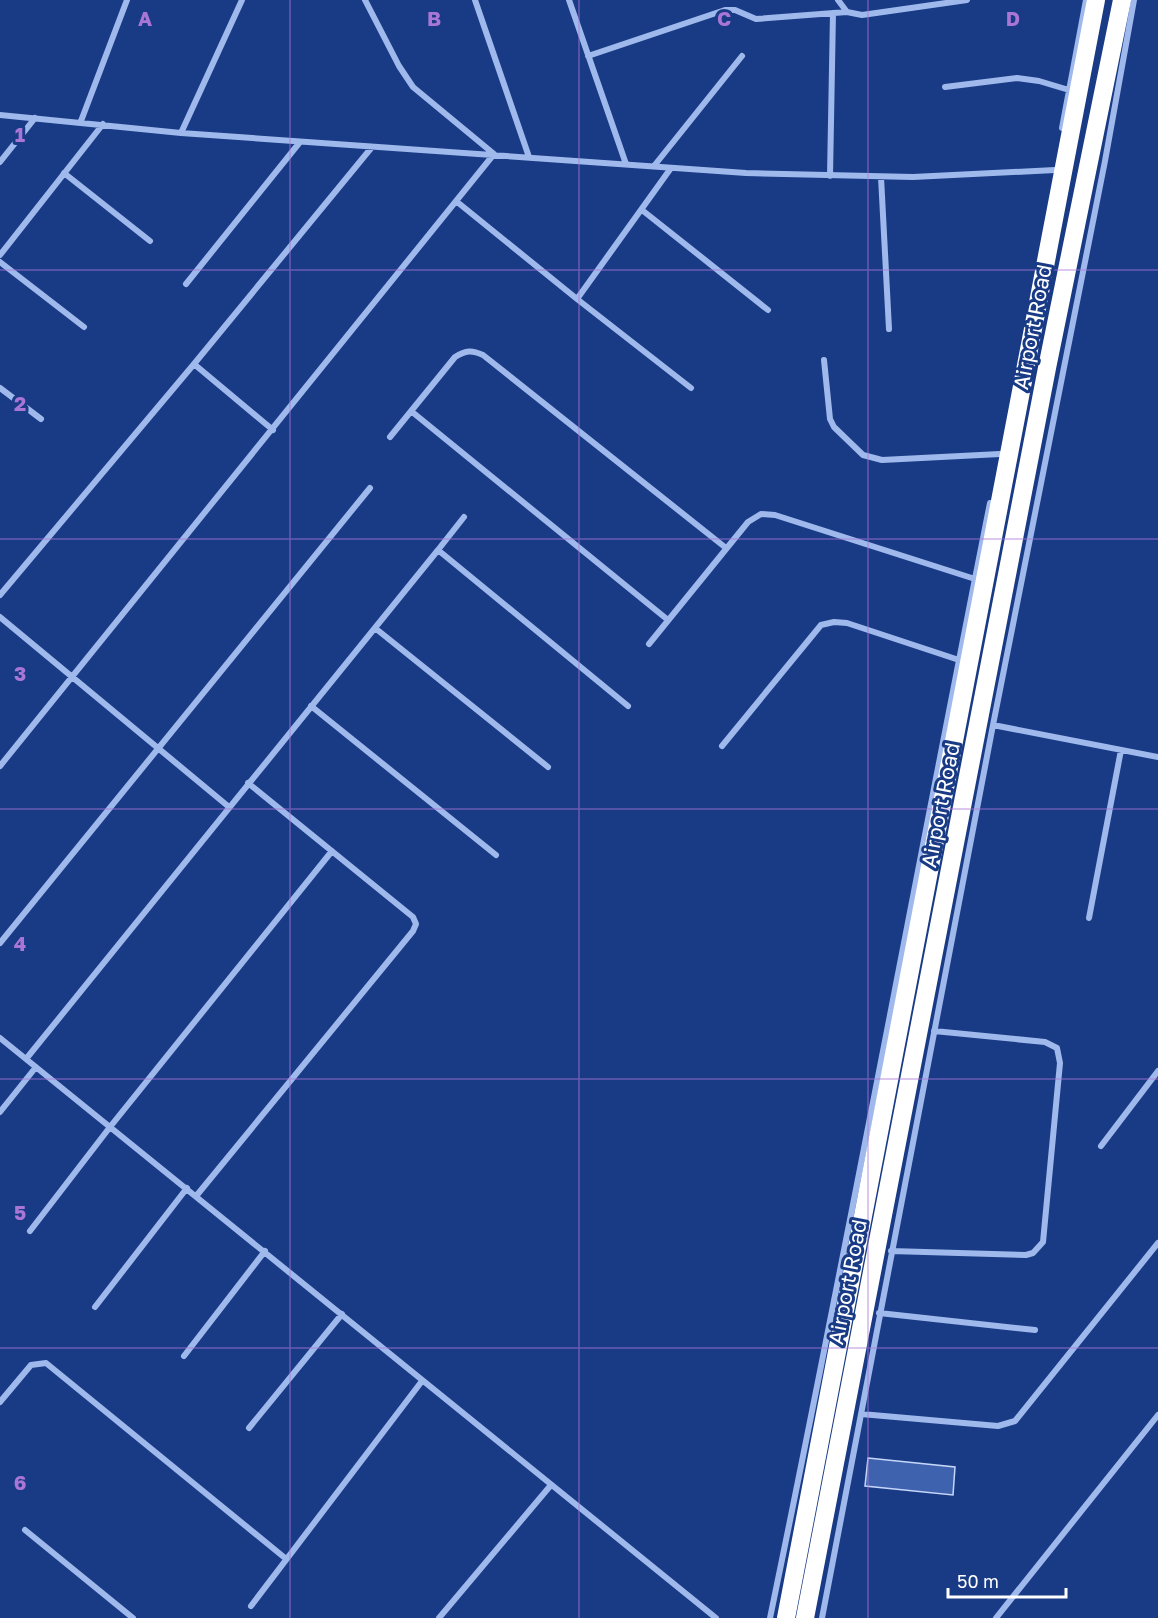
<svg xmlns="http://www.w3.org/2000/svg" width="1158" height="1618" viewBox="0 0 1158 1618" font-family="'Golos Text',sans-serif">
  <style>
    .building { fill: #3e62ae; stroke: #c5d6f9; stroke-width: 1.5 }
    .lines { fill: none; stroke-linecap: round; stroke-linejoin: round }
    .street { stroke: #a0b9ec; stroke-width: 6 }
    .highway { stroke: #fff; stroke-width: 18 }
    .grid { fill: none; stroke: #a976d5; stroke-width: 1.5; stroke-opacity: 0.55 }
    .labels { text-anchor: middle; stroke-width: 6; stroke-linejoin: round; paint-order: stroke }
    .street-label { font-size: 21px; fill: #fff; stroke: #193b86 }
    .grid-label { font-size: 20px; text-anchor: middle; font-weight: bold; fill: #a976d5; stroke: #193b86; stroke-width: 6; stroke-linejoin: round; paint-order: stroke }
  </style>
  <rect width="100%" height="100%" fill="#193b86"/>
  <path class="building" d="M868,1458L955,1467L953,1495L865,1486Z"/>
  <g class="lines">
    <path class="street" d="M475,0L529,157
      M569,0L626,164
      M838,0L847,12L862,15L967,0
      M588,56L725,10H735L756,19L847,12
      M945,87L1017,78L1039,81L1069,90
      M0,115L181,133L746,173L913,177L1055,170
      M81,121L127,0
      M1062,128L1086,0
      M181,133L242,0
      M0,162L35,118
      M654,166L742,56
      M671,168L577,299L691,388
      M64,173L150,241
      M830,176L833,13
      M881,177L889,329
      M456,201L577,299
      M642,210L768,310
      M0,255L103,124
      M0,262L84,327
      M186,284L300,142
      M824,360L830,419L834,427L863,455L882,460L1000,454
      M194,364L273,430
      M0,388L41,419
      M411,411L668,620
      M390,437L455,357C466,350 472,350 483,355L726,548
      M438,550L464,517
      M0,595L194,364L372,147
      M0,617L229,807
      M375,628L548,767
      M649,644L748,522L761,514L775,515L975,579
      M311,706L496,855
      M993,725L1158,757
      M722,746L821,625L834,622L847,623L959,660
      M0,766L494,154L413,87L399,66L365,0
      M1089,918L1121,750
      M0,943L370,488
      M0,1038L716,1618
      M26,1059L438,550L628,706
      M0,1112L36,1067
      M1101,1146L1158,1071
      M197,1195L413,931L416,924L413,917L248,783
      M30,1231L110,1127L332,851
      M891,1251L1026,1255L1033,1253L1043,1242L1060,1063L1057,1048L1045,1042L934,1031
      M95,1307L187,1188
      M879,1313L1035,1330
      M184,1356L265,1251
      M0,1402L31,1365L46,1363L285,1558
      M861,1414L998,1426L1015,1421L1158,1243
      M249,1428L342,1314
      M25,1530L133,1618
      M251,1606L422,1381
      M439,1618L551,1485
      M770,1618C847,1247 916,875 990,503
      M822,1618L993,725L1105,161L1134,0
      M996,1618L1158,1415"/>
    <path class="highway" d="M786,1618L1096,0
      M805,1618L1047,368L1122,0"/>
  </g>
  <path class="grid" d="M290,0V1618M579,0V1618M868,0V1618M0,270H1158M0,539H1158M0,809H1158M0,1079H1158M0,1348H1158"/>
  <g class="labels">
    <g class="street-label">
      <text transform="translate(1033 327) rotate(-79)" y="7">Airport Road</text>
      <text transform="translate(941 805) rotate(-79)" y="7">Airport Road</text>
      <text transform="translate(848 1282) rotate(-79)" y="7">Airport Road</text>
    </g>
  </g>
  <g class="grid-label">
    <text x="145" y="26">A</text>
    <text x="434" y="26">B</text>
    <text x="724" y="26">C</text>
    <text x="1013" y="26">D</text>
    <text x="20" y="142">1</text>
    <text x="20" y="411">2</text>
    <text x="20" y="681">3</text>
    <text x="20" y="951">4</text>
    <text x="20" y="1220">5</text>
    <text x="20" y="1490">6</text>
  </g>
  <path d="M948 1588v9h118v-9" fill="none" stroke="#ffffff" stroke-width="3"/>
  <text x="957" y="1588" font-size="18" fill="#ffffff" stroke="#193b86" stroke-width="4.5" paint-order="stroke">50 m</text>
</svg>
